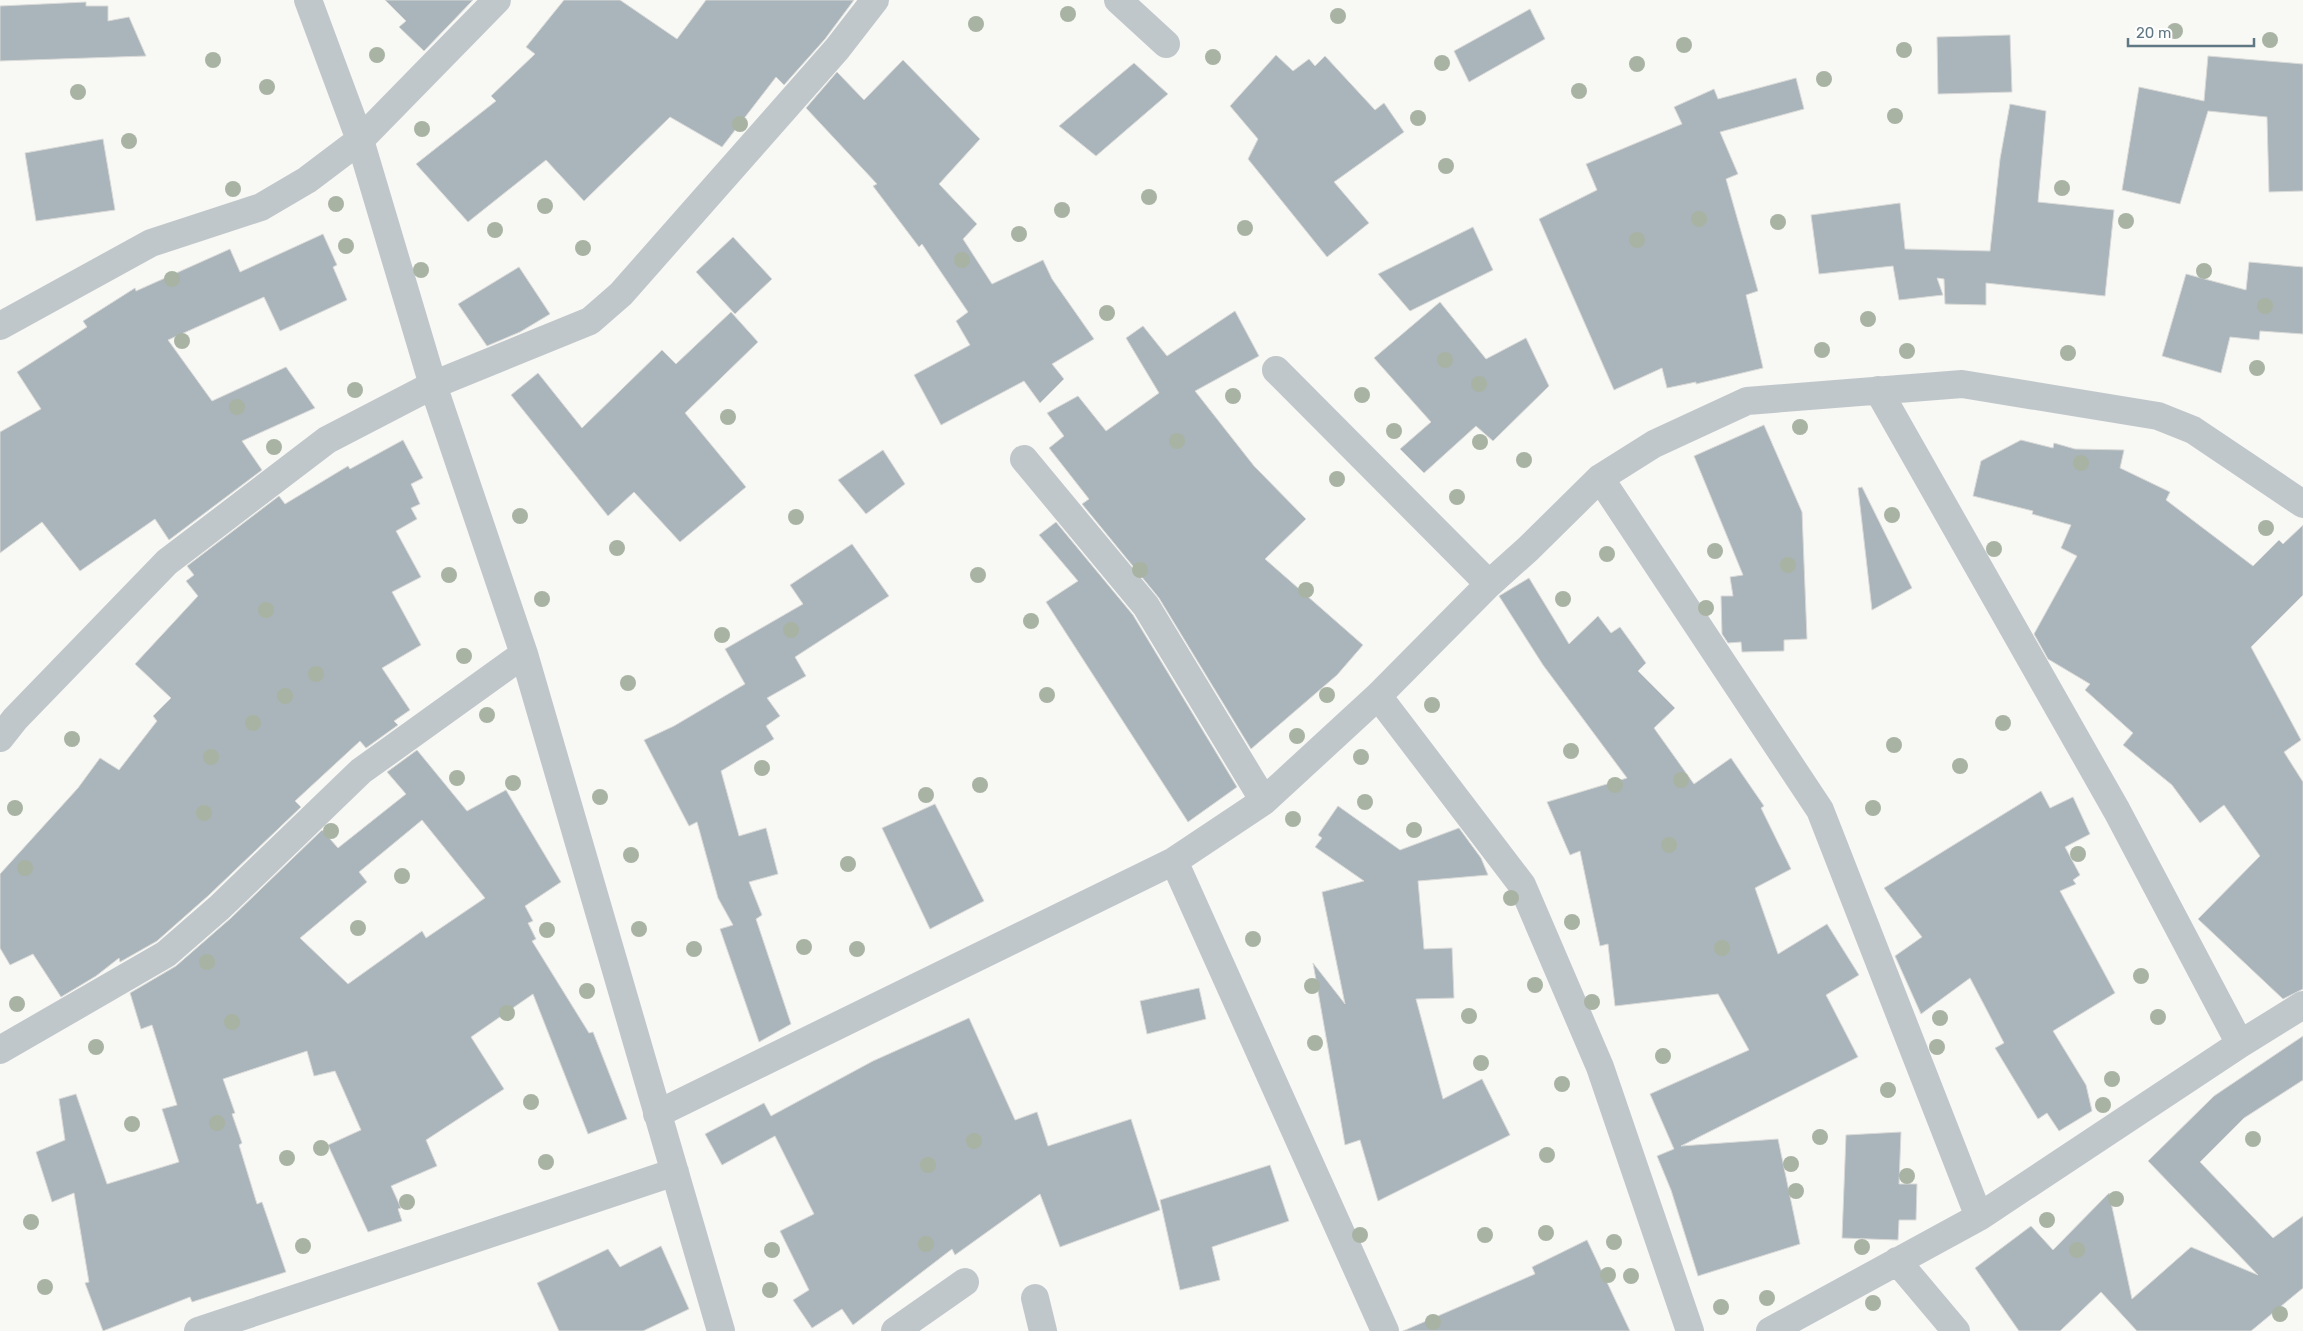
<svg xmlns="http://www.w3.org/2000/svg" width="2303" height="1331" viewBox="0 0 2303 1331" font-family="Rubik,sans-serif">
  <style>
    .building { fill: #a9b5ba; stroke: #dadad8; fill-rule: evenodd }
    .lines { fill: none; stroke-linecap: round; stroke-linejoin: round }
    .minor { stroke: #c0c7ca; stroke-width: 28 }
    .tree { fill: #a9b3a3 }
  </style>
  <rect width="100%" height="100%" fill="#f8f8f5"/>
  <path class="building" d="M385,0H473L424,51L399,27L406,21Z
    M564,0H620L677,39L706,0H854L825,39L784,85L776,77L722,147L670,117L584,201L546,160L468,222L416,164L496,101L491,96L535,54L526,47Z
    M86,2V6H108V21L129,17L146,56L0,61V6Z
    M1530,9L1545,39L1469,82L1454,51Z
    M2010,35L2012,92L1938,94L1937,37Z
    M1276,55L1293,71L1309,59L1315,66L1325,56L1375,110L1384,103L1404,132L1334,182L1369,223L1327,257L1248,159L1258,139L1230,106Z
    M2208,56L2303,64V191L2269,192L2267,117L2208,111L2180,204L2122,190L2139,87L2204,101Z
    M903,60L980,139L939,184L977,224L963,239L992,284L1043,260L1052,279L1094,339L1052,364L1064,379L1040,403L1024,381L941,425L914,375L970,345L956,321L968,312L922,244L919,247L873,186L877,184L806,108L837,72L864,100Z
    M1134,63L1168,94L1096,156L1059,126Z
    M1796,78L1804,109L1720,132L1738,174L1726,179L1758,291L1746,295L1763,368L1696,384V382L1667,388L1662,368L1614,390L1539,219L1597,190L1586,164L1682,124L1674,107L1714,89L1718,99Z
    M2010,104L2046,111L2038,202L2114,210L2105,296L1986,283V305L1945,304L1944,279L1937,278L1943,295L1899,300L1893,266L1819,274L1811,215L1900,203L1905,249L1990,251L2000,159Z
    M103,139L115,210L36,221L25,153Z
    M1473,227L1493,270L1410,311L1378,274Z
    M323,234L337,265L333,267L347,300L280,331L264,297L168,340L212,401L286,367L315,408L242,441L262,470L169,540L155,519L80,571L42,522L0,553V432L41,409L17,372L87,327L83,321L135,288L136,291L230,249L240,272Z
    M733,237L772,279L735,314L696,272Z
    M2249,262L2303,267V334L2260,331L2259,340L2230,337L2221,373L2162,356L2186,274L2246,290Z
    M519,267L550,314L520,332L487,346L458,304Z
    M1440,302L1486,359L1526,338L1549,386L1493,441L1476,426L1424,473L1400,449L1431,422L1374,358Z
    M1235,311L1259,356L1195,391L1254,466L1306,519L1265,559L1363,645L1337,675L1251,749L1159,598L1082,504L1089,499L1049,448L1064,436L1047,413L1078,396L1106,431L1159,393L1126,338L1143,326L1167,356Z
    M731,312L758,342L685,413L746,487L680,542L634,492L608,516L511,395L538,373L582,428L662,350L676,364Z
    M1764,425L1802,512L1807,639L1784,640V651L1742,652L1741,642L1728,643L1722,634L1721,596H1733L1730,577L1743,575L1694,456Z
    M403,440L423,478L411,484L420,504L411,508L417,519L396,531L421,577L392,592L421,645L382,668L410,710L394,721L398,725L366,748L360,741L295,801L301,807L209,895L157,941L120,962L119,958L96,976L61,997L33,954L10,965L0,948V874L78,788L100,758L119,770L157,721L153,716L171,698L135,664L198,596L186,581L194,575L187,566L279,496L285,504L348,466L350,469Z
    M2021,440L2053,448L2054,443L2075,449L2124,450L2120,468L2170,492L2166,500L2253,566L2279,540L2283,544L2303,525V595L2251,647L2301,740L2284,752L2303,782V989L2283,999L2198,919L2260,856L2224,805L2200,823L2172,785L2123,745L2133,733L2085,690L2090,684L2048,659L2034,634L2077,556L2061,548L2071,525L2032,514L2033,511L1973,496L1981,461Z
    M883,450L905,484L866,514L838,480Z
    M1862,487L1912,588L1872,610L1858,488Z
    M1056,522L1133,615L1237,787L1188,822L1046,602L1078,581L1039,535Z
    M852,544L889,596L795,657L806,676L767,698L780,716L766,726L774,739L721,771L739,836L766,828L778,874L749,882L762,915L756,919L791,1024L759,1042L720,929L733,925L718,898L697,822L689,826L644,740L674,726L745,684L725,649L803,604L790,585Z
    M1529,578L1569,644L1598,616L1611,633L1620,627L1646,663L1638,671L1675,708L1654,728L1694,784L1731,758L1764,806L1761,808L1791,869L1755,888L1778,954L1827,924L1859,975L1826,995L1858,1057L1681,1146L1778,1139L1800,1244L1698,1276L1671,1190L1657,1156L1674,1149L1650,1094L1749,1050L1718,994L1615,1006L1608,944L1600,946L1580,851L1570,855L1547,802L1627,778L1543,665L1499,596Z
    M417,750L467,811L506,790L561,882L525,906L533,921L528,923L536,939L532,941L589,1033L593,1032L627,1119L588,1134L533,994L471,1037L504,1089L426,1140L437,1166L391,1186L401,1208L398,1209L402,1221L368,1232L328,1145L361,1130L335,1071L314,1076L307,1051L223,1079L235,1113L232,1114L242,1143L239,1145L257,1204L262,1202L286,1272L192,1302L190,1297L103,1331L85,1283L89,1282L74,1193L52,1202L36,1152L65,1140L59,1099L76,1094L107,1184L179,1162L162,1109L177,1105L152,1025L141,1029L130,993L176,966L231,918L322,830L338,848L406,794L387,772ZM422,820L485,898L426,938L422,931L348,984L300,938L367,882L359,872Z
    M2041,791L2050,808L2073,797L2090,834L2065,847L2080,875L2073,880L2076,884L2060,891L2115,993L2053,1031L2086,1085L2092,1111L2059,1131L2047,1113L2038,1119L1995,1048L2004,1043L1970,978L1921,1014L1895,956L1922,937L1884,888Z
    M935,804L984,901L930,929L882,828Z
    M1338,806L1400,850L1459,828L1481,858L1488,875L1418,881L1424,949L1452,948L1454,998L1416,999L1443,1099L1482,1079L1510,1135L1378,1201L1360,1140L1345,1145L1313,963L1345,1004L1322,892L1364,881L1315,847L1322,838L1318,835Z
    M1199,988L1206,1019L1147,1034L1140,1001Z
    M969,1018L1015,1120L1037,1112L1048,1146L1131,1119L1160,1210L1060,1247L1040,1194L955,1255L952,1249L853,1325L842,1309L812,1328L793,1300L809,1290L780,1231L814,1214L775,1136L722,1165L705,1134L764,1103L771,1116L873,1061Z
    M2303,1036V1080L2244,1118L2200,1162L2273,1238L2303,1216V1288L2251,1331H2137L2101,1292L2060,1331H2019L1975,1268L2031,1226L2053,1250L2109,1193L2132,1299L2191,1247L2258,1275L2148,1161L2214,1096Z
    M1901,1132L1899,1184H1917L1916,1220H1899L1898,1240L1842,1238L1846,1135Z
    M1270,1165L1289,1221L1212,1247L1220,1280L1180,1290L1160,1200Z
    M1587,1240L1630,1331H1403L1535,1274L1532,1267Z
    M661,1246L689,1309L643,1331H559L537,1283L608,1249L620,1267Z"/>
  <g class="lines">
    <path class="minor" d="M308,0L360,140L433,385L524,654L721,1331
      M1118,0L1166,44
      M0,326L151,243L261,207L307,180L360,140L497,0
      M1276,370L1489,584
      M1878,390L2117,811L2240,1044
      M1024,459L1146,606L1264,801
      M1600,478L1820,810L1979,1217
      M1378,696L1522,885L1600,1067L1690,1331
      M0,738L15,719L167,562L327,440L433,385L590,321L621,294L837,49L875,0
      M1174,861L1385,1331
      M0,1050L166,954L220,907L361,771L524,654
      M657,1114L1174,861L1264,801L1378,696L1489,584L1528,549L1600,478L1654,444L1747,401L1962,384L2158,416L2193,430L2303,504
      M1897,1261L1956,1331
      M1035,1298L1043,1331
      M198,1331L675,1172
      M895,1331L965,1282
      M1770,1331L1979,1217L2240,1044L2303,1005"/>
  </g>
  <g class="tree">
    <circle cx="1068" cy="14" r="8"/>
    <circle cx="1338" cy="16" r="8"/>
    <circle cx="976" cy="24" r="8"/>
    <circle cx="2175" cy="31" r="8"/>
    <circle cx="2270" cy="40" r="8"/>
    <circle cx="1684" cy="45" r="8"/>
    <circle cx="1904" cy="50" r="8"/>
    <circle cx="377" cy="55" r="8"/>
    <circle cx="1213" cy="57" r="8"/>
    <circle cx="213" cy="60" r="8"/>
    <circle cx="1442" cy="63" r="8"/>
    <circle cx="1637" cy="64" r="8"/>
    <circle cx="1824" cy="79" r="8"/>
    <circle cx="267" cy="87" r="8"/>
    <circle cx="1579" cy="91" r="8"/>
    <circle cx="78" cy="92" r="8"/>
    <circle cx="1895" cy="116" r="8"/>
    <circle cx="1418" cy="118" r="8"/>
    <circle cx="740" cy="124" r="8"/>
    <circle cx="422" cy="129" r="8"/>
    <circle cx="129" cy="141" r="8"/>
    <circle cx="1446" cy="166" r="8"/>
    <circle cx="2062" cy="188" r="8"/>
    <circle cx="233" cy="189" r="8"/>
    <circle cx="1149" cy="197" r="8"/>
    <circle cx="336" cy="204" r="8"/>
    <circle cx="545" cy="206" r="8"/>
    <circle cx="1062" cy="210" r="8"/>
    <circle cx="1699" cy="219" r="8"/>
    <circle cx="2126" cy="221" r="8"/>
    <circle cx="1778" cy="222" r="8"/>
    <circle cx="1245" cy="228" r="8"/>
    <circle cx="495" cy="230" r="8"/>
    <circle cx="1019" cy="234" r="8"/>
    <circle cx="1637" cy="240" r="8"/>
    <circle cx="346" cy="246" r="8"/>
    <circle cx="583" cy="248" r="8"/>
    <circle cx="962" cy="260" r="8"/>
    <circle cx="421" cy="270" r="8"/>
    <circle cx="2204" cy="271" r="8"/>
    <circle cx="172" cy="279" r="8"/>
    <circle cx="2265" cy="306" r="8"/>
    <circle cx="1107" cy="313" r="8"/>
    <circle cx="1868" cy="319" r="8"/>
    <circle cx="182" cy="341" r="8"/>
    <circle cx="1822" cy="350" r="8"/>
    <circle cx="1907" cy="351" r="8"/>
    <circle cx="2068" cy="353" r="8"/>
    <circle cx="1445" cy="360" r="8"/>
    <circle cx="2257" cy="368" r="8"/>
    <circle cx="1479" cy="384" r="8"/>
    <circle cx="355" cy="390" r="8"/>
    <circle cx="1362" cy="395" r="8"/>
    <circle cx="1233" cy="396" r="8"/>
    <circle cx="237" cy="407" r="8"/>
    <circle cx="728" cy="417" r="8"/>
    <circle cx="1800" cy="427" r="8"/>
    <circle cx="1394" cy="431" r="8"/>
    <circle cx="1177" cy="441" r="8"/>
    <circle cx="1480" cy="442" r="8"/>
    <circle cx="274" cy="447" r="8"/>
    <circle cx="1524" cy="460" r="8"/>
    <circle cx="2081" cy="463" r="8"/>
    <circle cx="1337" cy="479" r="8"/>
    <circle cx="1457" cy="497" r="8"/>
    <circle cx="1892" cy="515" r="8"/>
    <circle cx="520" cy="516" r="8"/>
    <circle cx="796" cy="517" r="8"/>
    <circle cx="2266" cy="528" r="8"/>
    <circle cx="617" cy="548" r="8"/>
    <circle cx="1994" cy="549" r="8"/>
    <circle cx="1715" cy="551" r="8"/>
    <circle cx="1607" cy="554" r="8"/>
    <circle cx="1788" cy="565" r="8"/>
    <circle cx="1140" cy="570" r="8"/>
    <circle cx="449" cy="575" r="8"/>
    <circle cx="978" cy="575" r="8"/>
    <circle cx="1306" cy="590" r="8"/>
    <circle cx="542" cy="599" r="8"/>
    <circle cx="1563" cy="599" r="8"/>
    <circle cx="1706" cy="608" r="8"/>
    <circle cx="266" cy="610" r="8"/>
    <circle cx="1031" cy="621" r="8"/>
    <circle cx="791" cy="630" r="8"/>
    <circle cx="722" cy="635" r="8"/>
    <circle cx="464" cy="656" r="8"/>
    <circle cx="316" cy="674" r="8"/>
    <circle cx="628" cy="683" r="8"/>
    <circle cx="1047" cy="695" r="8"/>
    <circle cx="1327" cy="695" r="8"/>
    <circle cx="285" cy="696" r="8"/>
    <circle cx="1432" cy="705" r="8"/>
    <circle cx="487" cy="715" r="8"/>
    <circle cx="253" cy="723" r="8"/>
    <circle cx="2003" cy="723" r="8"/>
    <circle cx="1297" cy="736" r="8"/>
    <circle cx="72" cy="739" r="8"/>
    <circle cx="1894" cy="745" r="8"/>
    <circle cx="1571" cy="751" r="8"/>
    <circle cx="211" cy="757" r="8"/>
    <circle cx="1361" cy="757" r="8"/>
    <circle cx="1960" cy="766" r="8"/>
    <circle cx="762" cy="768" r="8"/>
    <circle cx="457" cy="778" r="8"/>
    <circle cx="1681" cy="780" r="8"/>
    <circle cx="513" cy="783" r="8"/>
    <circle cx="980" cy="785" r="8"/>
    <circle cx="1615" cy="785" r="8"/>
    <circle cx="926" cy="795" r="8"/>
    <circle cx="600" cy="797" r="8"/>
    <circle cx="1365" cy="802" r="8"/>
    <circle cx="15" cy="808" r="8"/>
    <circle cx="1873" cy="808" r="8"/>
    <circle cx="204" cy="813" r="8"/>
    <circle cx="1293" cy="819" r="8"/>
    <circle cx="1414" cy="830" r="8"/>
    <circle cx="331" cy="831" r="8"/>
    <circle cx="1669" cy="845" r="8"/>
    <circle cx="2078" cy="854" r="8"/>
    <circle cx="631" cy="855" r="8"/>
    <circle cx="848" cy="864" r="8"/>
    <circle cx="25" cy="868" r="8"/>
    <circle cx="402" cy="876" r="8"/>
    <circle cx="1511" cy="898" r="8"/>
    <circle cx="1572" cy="922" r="8"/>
    <circle cx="358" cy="928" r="8"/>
    <circle cx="639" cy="929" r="8"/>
    <circle cx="547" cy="930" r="8"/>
    <circle cx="1253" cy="939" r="8"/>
    <circle cx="804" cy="947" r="8"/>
    <circle cx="1722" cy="948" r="8"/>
    <circle cx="694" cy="949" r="8"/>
    <circle cx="857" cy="949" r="8"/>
    <circle cx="207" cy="962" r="8"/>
    <circle cx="2141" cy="976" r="8"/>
    <circle cx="1535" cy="985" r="8"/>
    <circle cx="1312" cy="986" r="8"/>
    <circle cx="587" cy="991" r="8"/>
    <circle cx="1592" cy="1002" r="8"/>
    <circle cx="17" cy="1004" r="8"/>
    <circle cx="507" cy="1013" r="8"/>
    <circle cx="1469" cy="1016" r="8"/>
    <circle cx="2158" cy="1017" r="8"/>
    <circle cx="1940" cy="1018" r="8"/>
    <circle cx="232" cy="1022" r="8"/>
    <circle cx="1315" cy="1043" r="8"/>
    <circle cx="96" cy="1047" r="8"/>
    <circle cx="1937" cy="1047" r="8"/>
    <circle cx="1663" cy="1056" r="8"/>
    <circle cx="1481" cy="1063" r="8"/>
    <circle cx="2112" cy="1079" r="8"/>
    <circle cx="1562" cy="1084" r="8"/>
    <circle cx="1888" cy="1090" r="8"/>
    <circle cx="531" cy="1102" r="8"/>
    <circle cx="2103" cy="1105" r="8"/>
    <circle cx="217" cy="1123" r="8"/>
    <circle cx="132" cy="1124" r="8"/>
    <circle cx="1820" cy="1137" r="8"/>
    <circle cx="2253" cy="1139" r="8"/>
    <circle cx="974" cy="1141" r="8"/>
    <circle cx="321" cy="1148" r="8"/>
    <circle cx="1547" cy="1155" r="8"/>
    <circle cx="287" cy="1158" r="8"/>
    <circle cx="546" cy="1162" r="8"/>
    <circle cx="1791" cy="1164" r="8"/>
    <circle cx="928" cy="1165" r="8"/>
    <circle cx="1907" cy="1176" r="8"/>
    <circle cx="1796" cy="1191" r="8"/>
    <circle cx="2116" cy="1199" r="8"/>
    <circle cx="407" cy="1202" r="8"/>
    <circle cx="2047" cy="1220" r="8"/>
    <circle cx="31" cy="1222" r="8"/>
    <circle cx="1546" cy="1233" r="8"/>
    <circle cx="1360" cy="1235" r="8"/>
    <circle cx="1485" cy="1235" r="8"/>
    <circle cx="1614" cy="1242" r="8"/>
    <circle cx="926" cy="1244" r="8"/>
    <circle cx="303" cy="1246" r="8"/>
    <circle cx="1862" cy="1247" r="8"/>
    <circle cx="772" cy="1250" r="8"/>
    <circle cx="2077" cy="1250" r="8"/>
    <circle cx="1608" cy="1275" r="8"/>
    <circle cx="1631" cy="1276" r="8"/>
    <circle cx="45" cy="1287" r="8"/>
    <circle cx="770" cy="1290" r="8"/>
    <circle cx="1767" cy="1298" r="8"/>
    <circle cx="1873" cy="1303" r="8"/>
    <circle cx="1721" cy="1307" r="8"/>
    <circle cx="2280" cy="1314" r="8"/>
    <circle cx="1433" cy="1322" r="8"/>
  </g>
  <path d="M2128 38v8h126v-8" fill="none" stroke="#607883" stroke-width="2.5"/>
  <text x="2136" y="38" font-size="15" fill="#607883" stroke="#ffffff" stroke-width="4" paint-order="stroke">20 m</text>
</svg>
